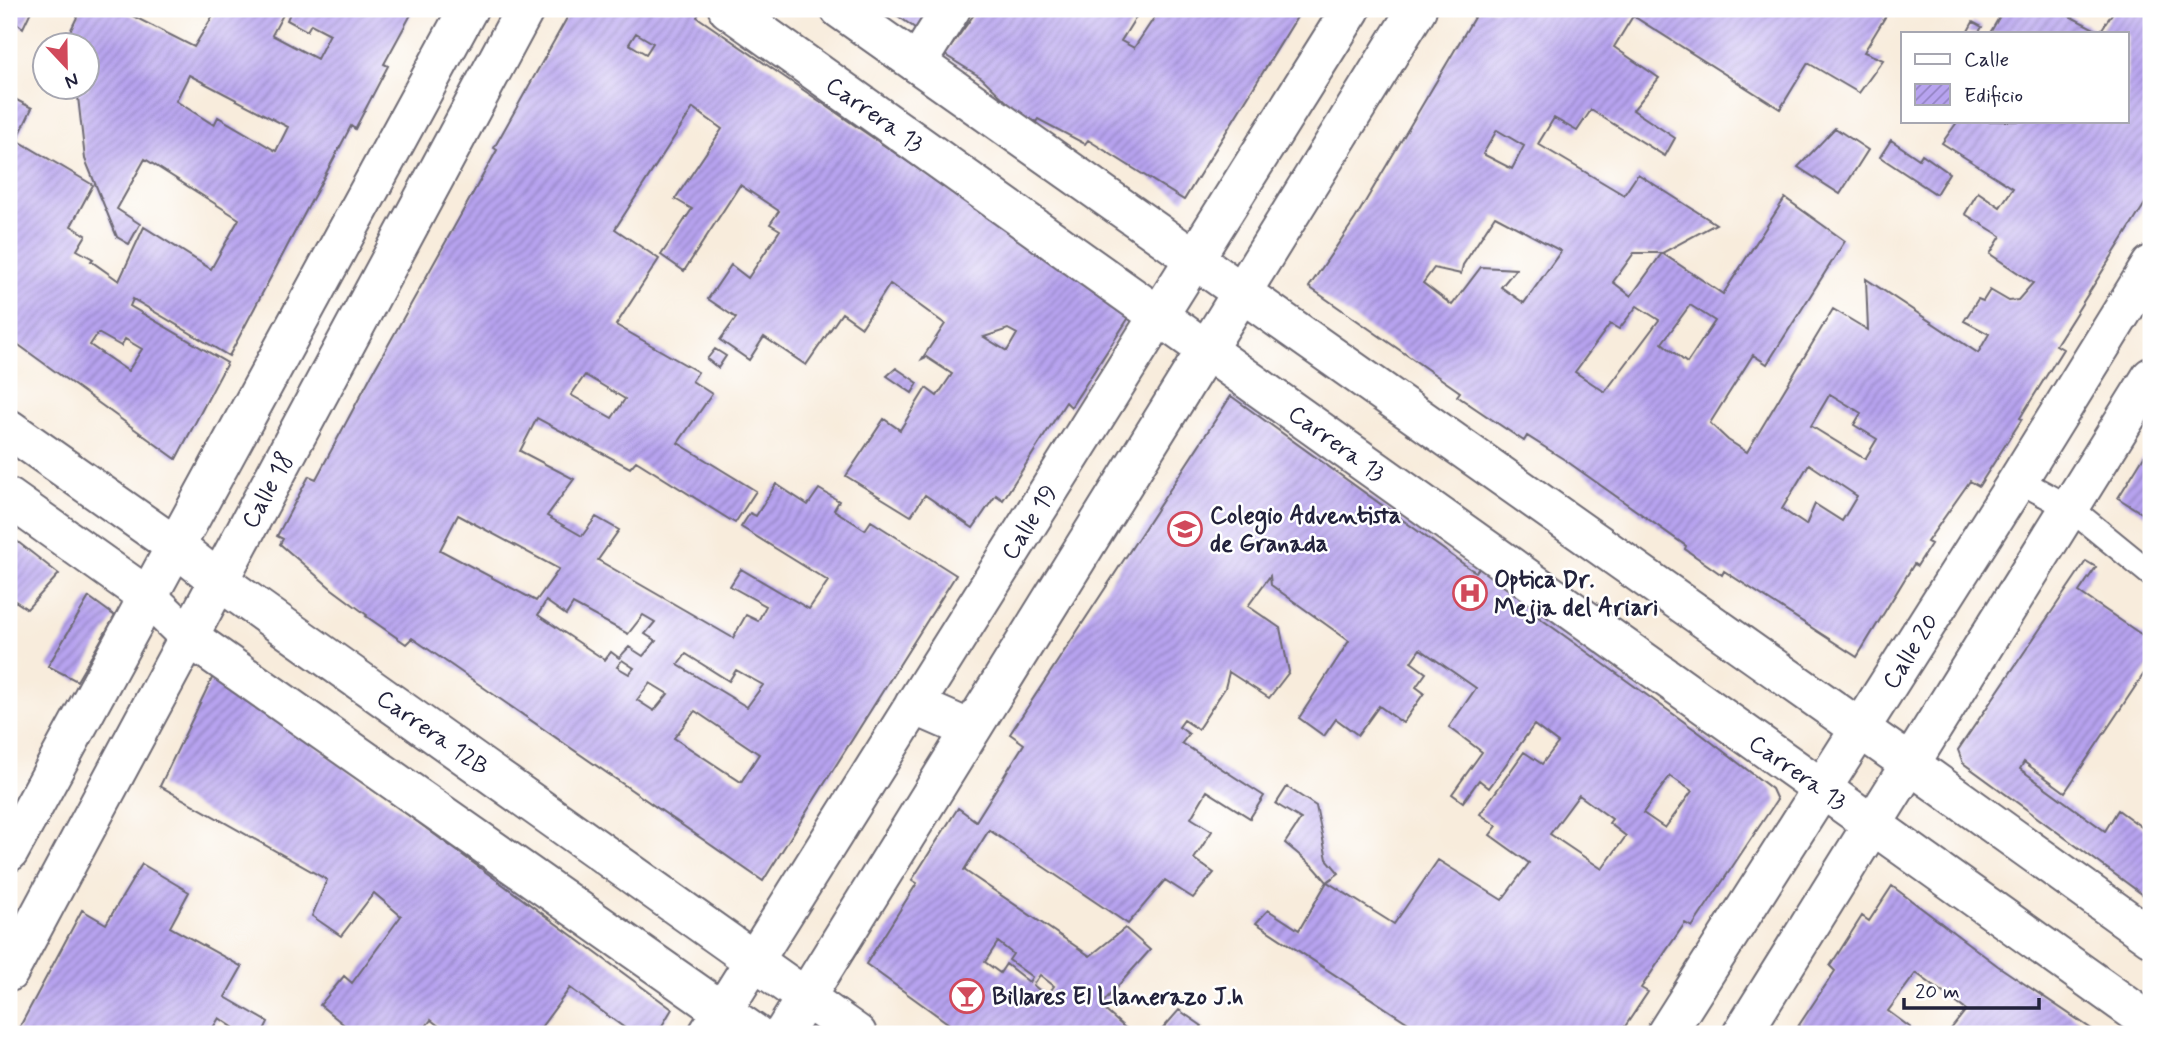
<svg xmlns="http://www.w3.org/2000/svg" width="2160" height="1043" viewBox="0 0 2160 1043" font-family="Mynerve,sans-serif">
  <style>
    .building { fill: url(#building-hatch); fill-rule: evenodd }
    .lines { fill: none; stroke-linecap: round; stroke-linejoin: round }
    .lane-casing { stroke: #6d6973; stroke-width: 28 }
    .street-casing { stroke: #6d6973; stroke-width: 42 }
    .secondary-casing { stroke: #6d6973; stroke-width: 42 }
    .lane { stroke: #fff; stroke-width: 24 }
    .street { stroke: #fff; stroke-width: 38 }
    .secondary { stroke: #fff; stroke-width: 38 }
    .labels { text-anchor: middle; stroke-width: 5; stroke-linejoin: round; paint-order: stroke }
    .street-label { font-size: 24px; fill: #22223b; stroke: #fff }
    .poi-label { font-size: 24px; font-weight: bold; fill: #22223b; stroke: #fff; text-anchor: start }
  </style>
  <defs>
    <pattern id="building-hatch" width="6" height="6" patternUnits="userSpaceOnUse" patternTransform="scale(1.75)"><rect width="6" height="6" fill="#b7a3ef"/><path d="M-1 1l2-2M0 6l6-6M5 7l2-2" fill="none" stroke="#9484c3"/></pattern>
  </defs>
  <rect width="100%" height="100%" fill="#fff"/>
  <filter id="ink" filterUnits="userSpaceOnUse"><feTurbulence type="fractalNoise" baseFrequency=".0143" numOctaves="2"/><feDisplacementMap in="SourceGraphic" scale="14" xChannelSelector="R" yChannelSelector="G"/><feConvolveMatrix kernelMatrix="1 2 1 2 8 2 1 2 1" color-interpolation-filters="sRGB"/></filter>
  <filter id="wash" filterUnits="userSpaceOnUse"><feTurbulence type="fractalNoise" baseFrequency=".00686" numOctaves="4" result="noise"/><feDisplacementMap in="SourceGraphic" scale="28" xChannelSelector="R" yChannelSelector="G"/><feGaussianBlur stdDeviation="1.57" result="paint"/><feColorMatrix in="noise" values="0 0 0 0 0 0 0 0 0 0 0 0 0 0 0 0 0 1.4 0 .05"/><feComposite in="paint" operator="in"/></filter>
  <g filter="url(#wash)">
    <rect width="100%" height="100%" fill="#f8ecdc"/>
    <g id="blocks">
      <path class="building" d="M9,9H32L23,28L9,17Z
        M81,9H119L194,47L217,9H414L384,64L388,66L355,129L351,126L229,356L133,299L130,306L227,363L176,459L9,338L13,328L9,326V96L32,108L17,140L93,185L71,226L86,235L77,250L93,259L91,261L119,281L144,227L211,269L239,219L145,159L117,209L140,224L129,244L117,237L85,159L77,88H88V46H63ZM285,11L290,13L287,20L307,31L311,24L330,34L317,59L272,35ZM189,75L288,127L276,151L218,117L214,125L176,101ZM98,333L121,346L125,339L142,349L128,371L90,345Z
        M572,9H696L700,11L697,17L962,199L1135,308L1071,407L1066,402L1003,500L996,495L973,528L925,495L911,516L846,476L884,419L900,430L926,388L937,396L952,374L926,357L922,359L945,324L890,284L862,327L842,313L806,365L764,337L749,360L720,340L736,318L708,299L731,265L748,278L780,230L770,224L779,211L740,185L684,271L661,255L692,209L675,199L722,129L693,108L615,229L659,259L616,325L698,372L692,381L712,394L678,443L756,491L735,523L636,461L630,468L537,418L520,451L574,479L547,516L582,536L596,517L619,530L598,560L733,638L746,615L758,621L766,606L730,586L741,569L809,609L828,581L741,527L750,513L756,516L776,484L808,505L819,489L839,501L834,510L865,530L871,521L956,575L763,881L412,638L406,644L366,616L367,615L332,589L280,544L283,539L277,536L309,476L316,479L372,374L497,150L494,148ZM636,33L653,43L646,54L629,44ZM1008,329L1017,334L1007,351L984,337ZM585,375L625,399L612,418L571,395ZM458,515L559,569L536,601L440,550ZM546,601L566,615L573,604L628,634L643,615L655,622L645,634L656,641L643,656L629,647L619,658L611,652L605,660L538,615ZM686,654L729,681L736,670L763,685L747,707L678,665ZM622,660L634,668L629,674L617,667ZM650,683L668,694L654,711L637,700ZM695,711L759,754L741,782L674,738Z
        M888,9H940L925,35Z
        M978,9H1141L1121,41L1134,48L1160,9H1302L1184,200L1088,140L1085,144L1038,119L1036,122L1009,108L1011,106L982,78L945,55Z
        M1479,9H1890L1864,52L1883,60L1859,93L1808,63L1780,109L1633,16L1614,47L1659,78L1633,110L1675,138L1665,156L1591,110L1577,131L1554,118L1538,144L1624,195L1638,174L1716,224L1662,253L1723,294L1785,198L1845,241L1767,364L1753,355L1710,423L1728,440L1747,452L1833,309L1868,330L1866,279L1978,353L1989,334L1964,321L1978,299L1983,301L1990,290L2009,301L2018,300L2033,283L1990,254L2001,236L1965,214L1978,192L2000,207L2013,188L1942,143L1958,121H2127V33H1990L2004,9H2056L2100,32L2115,9H2151V194L2056,345L2063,349L2020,418L2022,419L1979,486L1970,481L1927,542L1931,544L1917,566L1914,564L1857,657L1724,571L1722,575L1685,549L1686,546L1565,460L1527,436L1524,441L1457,396L1460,392L1309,287L1355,219ZM1497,130L1524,146L1512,169L1483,154ZM1495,216L1561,251L1524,303L1501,287L1516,269L1481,267L1452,305L1423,283L1434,268L1461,274L1463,265ZM1634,253H1662L1631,296L1613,282ZM1690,305L1715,321L1687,363L1662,343ZM1637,306L1659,320L1605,392L1575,372L1610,324L1619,329ZM1830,394L1861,413L1854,425L1877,439L1865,459L1811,426ZM1809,464L1857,496L1842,521L1815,504L1806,525L1782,509Z
        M1973,22L1982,27L1978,33H1967Z
        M1835,128L1868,150L1840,194L1798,167Z
        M1891,140L1919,159L1922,154L1949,173L1936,194L1880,157Z
        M715,349L726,356L718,368L707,359Z
        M896,368L918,383L912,393L887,376Z
        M1231,396L1469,568L1476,572L1479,568L1533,607L1530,611L1701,734L1772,789L1777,800L1692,927L1685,923L1641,988L1648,992L1620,1034H1425L1256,923L1268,910L1299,930L1327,882L1394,924L1438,860L1502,900L1529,863L1490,835L1497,826L1480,814L1524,752L1542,764L1558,743L1534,725L1489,788L1479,780L1463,802L1452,794L1482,752L1449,727L1476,688L1420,649L1411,662L1426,673L1416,687L1424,693L1403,723L1379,706L1358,735L1336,719L1324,736L1299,718L1349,641L1271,585L1270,576L1248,606L1280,628L1289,672L1269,698L1229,672L1225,688L1198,729L1184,720L1179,727L1189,734L1182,743L1264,796L1250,818L1207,791L1191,818L1212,831L1194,859L1214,873L1193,898L1165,880L1128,924L989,830L964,870L1090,956L1125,928L1150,950L1100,1006L1132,1034H963L866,964L917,883L912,880L958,808L976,821L1024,744L1010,734ZM1670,776L1692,791L1665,828L1643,813ZM1579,795L1612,819L1609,823L1626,836L1602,869L1550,834ZM998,942L1013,954L1009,960L1032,977L1029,982L1006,964L1000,973L985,962ZM1040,975L1054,986L1047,996L1033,985Z
        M2144,456L2151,460V519L2118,498Z
        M9,535L59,574L27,609L15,601L9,610Z
        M2086,561L2096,567L2079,592L2151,641V663L2065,792L2024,762L2020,769L2105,831L2118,810L2151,834V889L2146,897L1963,763L1958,750Z
        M89,597L115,616L77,681L48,666Z
        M216,670L370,787L672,1009L657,1034H633L570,988L536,1034H449L431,1020L420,1034H342L348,1028L320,1005L344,976L352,983L401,916L374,893L341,936L312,916L327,880L160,786Z
        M1287,787L1316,806L1327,859L1339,873L1327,882L1315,868L1285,843L1301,819L1276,804Z
        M142,864L189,892L170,927L242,967L225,997L268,1022L262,1034H243L219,1018L209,1034H16L82,910L106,924Z
        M1892,886L1998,966L2099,1034H1947L1966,1010L1916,973L1888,1011L1911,1028L1907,1034H1793L1835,971L1830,966L1862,916L1869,921Z
        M1179,1010L1202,1026L1195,1034H1158Z"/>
    </g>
  </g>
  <g filter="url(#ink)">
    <use href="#blocks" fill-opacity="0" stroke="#6d6973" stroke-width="2"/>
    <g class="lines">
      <g class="lane-casing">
        <path id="lane" d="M2018,480L2070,508L2151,574"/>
      </g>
      <g class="street-casing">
        <path id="street" d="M917,63L951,9
          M9,429L175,546L218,580L857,1034
          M9,498L148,597L189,637L755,1034
          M914,705L971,730
          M708,1034L1351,9
          M783,1034L1417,9
          M1666,1034L2018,480L2151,265
          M1742,1034L2151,377"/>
      </g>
      <g class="secondary-casing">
        <path id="secondary" d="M728,9L2151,1023
          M840,9L1910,764L2151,937
          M9,852L468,9
          M9,972L525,9"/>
      </g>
      <use href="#lane" class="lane"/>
      <use href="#street" class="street"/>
      <use href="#secondary" class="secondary"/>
    </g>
  </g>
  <defs>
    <g id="school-ring" transform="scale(1.75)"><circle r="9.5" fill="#fff" stroke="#d1495b" stroke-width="1.5"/><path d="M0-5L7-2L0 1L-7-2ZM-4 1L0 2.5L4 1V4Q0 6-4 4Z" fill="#d1495b"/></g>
    <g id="hospital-ring" transform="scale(1.75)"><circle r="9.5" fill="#fff" stroke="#d1495b" stroke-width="1.5"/><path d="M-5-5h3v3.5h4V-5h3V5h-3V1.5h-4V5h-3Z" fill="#d1495b"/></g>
    <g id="bar-ring" transform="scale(1.75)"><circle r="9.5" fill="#fff" stroke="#d1495b" stroke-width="1.5"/><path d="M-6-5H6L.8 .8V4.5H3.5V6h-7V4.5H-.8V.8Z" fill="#d1495b"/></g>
  </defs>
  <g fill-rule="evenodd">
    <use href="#school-ring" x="1185" y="529"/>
    <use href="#hospital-ring" x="1470" y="593"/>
    <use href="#bar-ring" x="967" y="996"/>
  </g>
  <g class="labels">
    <g class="street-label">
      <text transform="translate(875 114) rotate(35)" y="8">Carrera 13</text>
      <text transform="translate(1337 443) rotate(36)" y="8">Carrera 13</text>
      <text transform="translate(267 490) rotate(-62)" y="8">Calle 18</text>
      <text transform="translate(1029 522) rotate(-58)" y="8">Calle 19</text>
      <text transform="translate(1910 651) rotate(-58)" y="8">Calle 20</text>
      <text transform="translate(433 732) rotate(35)" y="8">Carrera 12B</text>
      <text transform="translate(1798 772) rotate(35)" y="8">Carrera 13</text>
    </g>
    <g class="poi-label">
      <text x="1210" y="523">Colegio Adventista<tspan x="1210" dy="28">de Granada</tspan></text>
      <text x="1494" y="587">Optica Dr.<tspan x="1494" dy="28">Mejia del Ariari</tspan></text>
      <text x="992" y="1004">Billares El Llanerazo J.h</text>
    </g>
  </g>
  <rect width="2160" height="1043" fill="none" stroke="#fff" stroke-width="35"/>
  <rect x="1901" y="32" width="228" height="91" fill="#ffffff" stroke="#a7a7b1" stroke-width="2"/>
  <rect x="1915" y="54" width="35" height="10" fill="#ffffff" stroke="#a7a7b1" stroke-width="2"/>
  <text x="1964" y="66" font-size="21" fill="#22223b">Calle</text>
  <rect x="1915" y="84" width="35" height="21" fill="url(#building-hatch)" stroke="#a7a7b1" stroke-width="2"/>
  <text x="1964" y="102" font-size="21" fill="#22223b">Edificio</text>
  <g transform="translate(66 66) rotate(158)"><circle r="33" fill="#ffffff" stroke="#a7a7b1" stroke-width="2"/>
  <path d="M0-5L12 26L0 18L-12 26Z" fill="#d1495b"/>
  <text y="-10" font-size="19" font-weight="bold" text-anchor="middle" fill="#22223b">N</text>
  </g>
  <path d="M1904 998v10h135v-10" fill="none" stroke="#22223b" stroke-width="3.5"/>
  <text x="1915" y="998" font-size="21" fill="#22223b" stroke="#ffffff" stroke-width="5" paint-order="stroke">20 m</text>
</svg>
